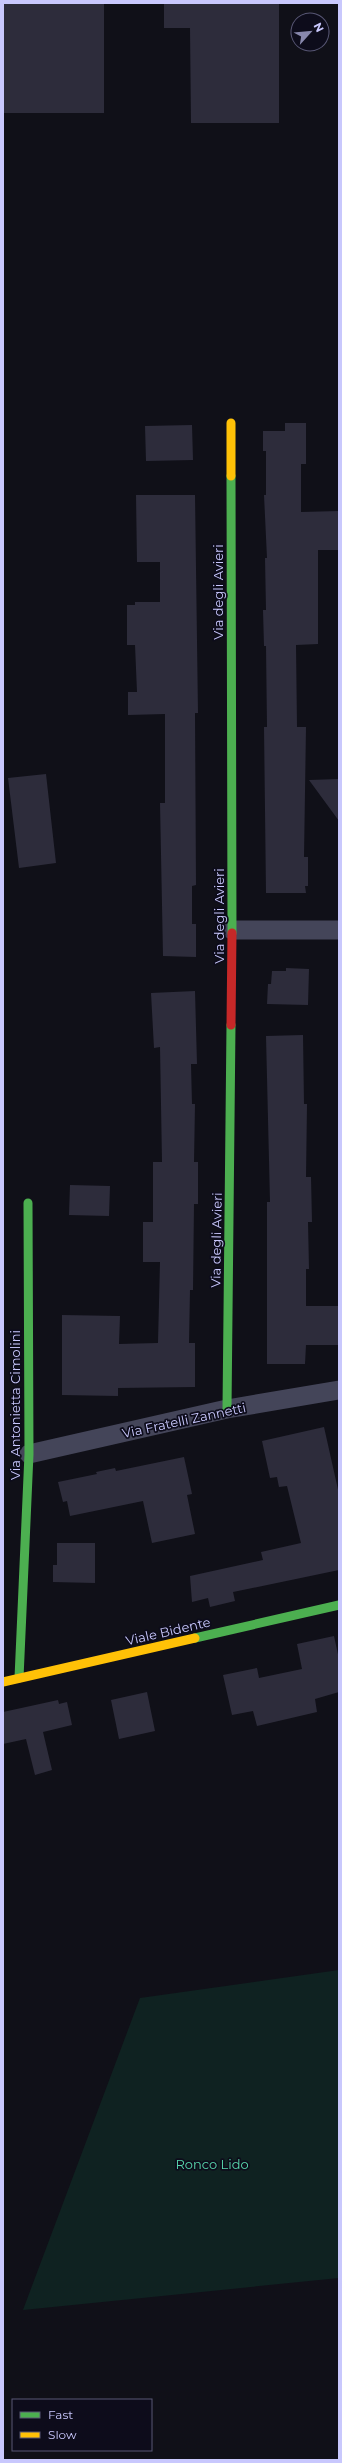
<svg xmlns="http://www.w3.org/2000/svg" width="342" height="2463" viewBox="0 0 342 2463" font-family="Montserrat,sans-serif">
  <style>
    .green { fill: #0f2221 }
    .building { fill: #2d2c3b }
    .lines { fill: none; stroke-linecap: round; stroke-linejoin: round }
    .street { stroke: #444559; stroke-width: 19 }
    .fast { stroke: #4caf50; stroke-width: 9 }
    .slow { stroke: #ffc107; stroke-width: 9 }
    .jam { stroke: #c62828; stroke-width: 9 }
    .labels { text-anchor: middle; stroke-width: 3.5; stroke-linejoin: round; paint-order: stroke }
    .street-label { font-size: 13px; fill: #c9c8fd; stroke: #0d0c1b }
    .park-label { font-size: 13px; fill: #58d9ae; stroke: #0d0c1b }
  </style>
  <rect width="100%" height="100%" fill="#101018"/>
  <path class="green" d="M339,1970V2278L23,2310L140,1998Z"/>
  <path class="building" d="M3,3H104V113H3Z
    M164,3H279V123H191L190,28H164Z
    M285,423H306V464H301V512L339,511V550H318V644L296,645L297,727H306L304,857H308V886H305L306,893H266L264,727H267L266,646H264L263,610H266L265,558H267L264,495H266V451H263V431H285Z
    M192,425L193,460L146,461L145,426Z
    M136,495H195L198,713H195L196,885L192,886V924H196V957L163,956L160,803H165V714L128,715V692H137L135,645H127V605H135V602H160V562H137Z
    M46,774L56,863L19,868L8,778Z
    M339,779V821L309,780Z
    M286,968L309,969L308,1005L267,1004L268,984H271L272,971H286Z
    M195,991L197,1064H191L192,1104H195L194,1162H198V1204H194L193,1290H190L189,1343H195V1387L118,1388V1396L62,1395V1315L120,1316L119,1344L158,1343L160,1262H143V1222H153V1162H162L160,1047L154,1048L151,993Z
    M303,1035L304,1104H307L306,1177H311L312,1222H308L309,1269H306V1306H339V1345H306L305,1364H267V1202H270L266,1036Z
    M70,1185L110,1186L109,1216L69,1215Z
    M324,1427L339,1494V1570L233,1592L235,1601L210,1607L208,1598L192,1602L190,1576L263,1560L261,1552L301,1543L287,1486L279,1487L277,1477L270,1478L262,1441Z
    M184,1457L192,1494L187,1495L195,1534L152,1543L143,1501L70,1516L67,1501L63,1502L58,1482L97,1474L96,1472L115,1468L116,1471Z
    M57,1543H95V1583L53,1582V1565H57Z
    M334,1636L339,1659V1692L315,1699L317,1712L257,1726L253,1711L232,1715L223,1675L257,1668L259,1678L302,1669L297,1644Z
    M147,1692L155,1731L119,1739L111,1700Z
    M58,1700L59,1704L67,1702L72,1725L43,1732L52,1770L35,1775L26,1739L3,1744V1712Z"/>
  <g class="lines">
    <path class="street" d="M232,930H339
      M29,1454L227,1409L339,1390"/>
    <path class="fast" d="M231,476L232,933
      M227,1409L231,1025
      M195,1638L339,1605
      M19,1678L29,1454L28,1203"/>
    <path class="slow" d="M231,423V476
      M3,1682L195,1638"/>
    <path class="jam" d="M231,1025L232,933"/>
  </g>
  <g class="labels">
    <g class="street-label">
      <text transform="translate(218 592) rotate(-90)" y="5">Via degli Avieri</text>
      <text transform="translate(219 916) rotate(-90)" y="5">Via degli Avieri</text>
      <text transform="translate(216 1240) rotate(-89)" y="5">Via degli Avieri</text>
      <text transform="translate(15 1405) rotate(-90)" y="5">Via Antonietta Cimolini</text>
      <text transform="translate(184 1420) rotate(-12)" y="5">Via Fratelli Zannetti</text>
      <text transform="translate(168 1631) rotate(-13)" y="5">Viale Bidente</text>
    </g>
    <g class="park-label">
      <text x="212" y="2169">Ronco Lido</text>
    </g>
  </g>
  <rect width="342" height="2463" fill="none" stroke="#c9c8fd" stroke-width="8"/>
  <rect x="12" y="2399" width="140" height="52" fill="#0d0c1b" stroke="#585775"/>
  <rect x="20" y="2412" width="20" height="6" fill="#4caf50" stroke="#585775"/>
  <text x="48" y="2419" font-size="12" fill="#c9c8fd">Fast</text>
  <rect x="20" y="2432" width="20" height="6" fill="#ffc107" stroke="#585775"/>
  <text x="48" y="2439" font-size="12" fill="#c9c8fd">Slow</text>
  <g transform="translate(310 32) rotate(63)"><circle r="19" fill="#0d0c1b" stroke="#585775"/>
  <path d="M0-3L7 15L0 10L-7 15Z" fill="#8888ad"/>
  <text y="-6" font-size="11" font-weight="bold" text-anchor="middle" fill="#c9c8fd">N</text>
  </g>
</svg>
